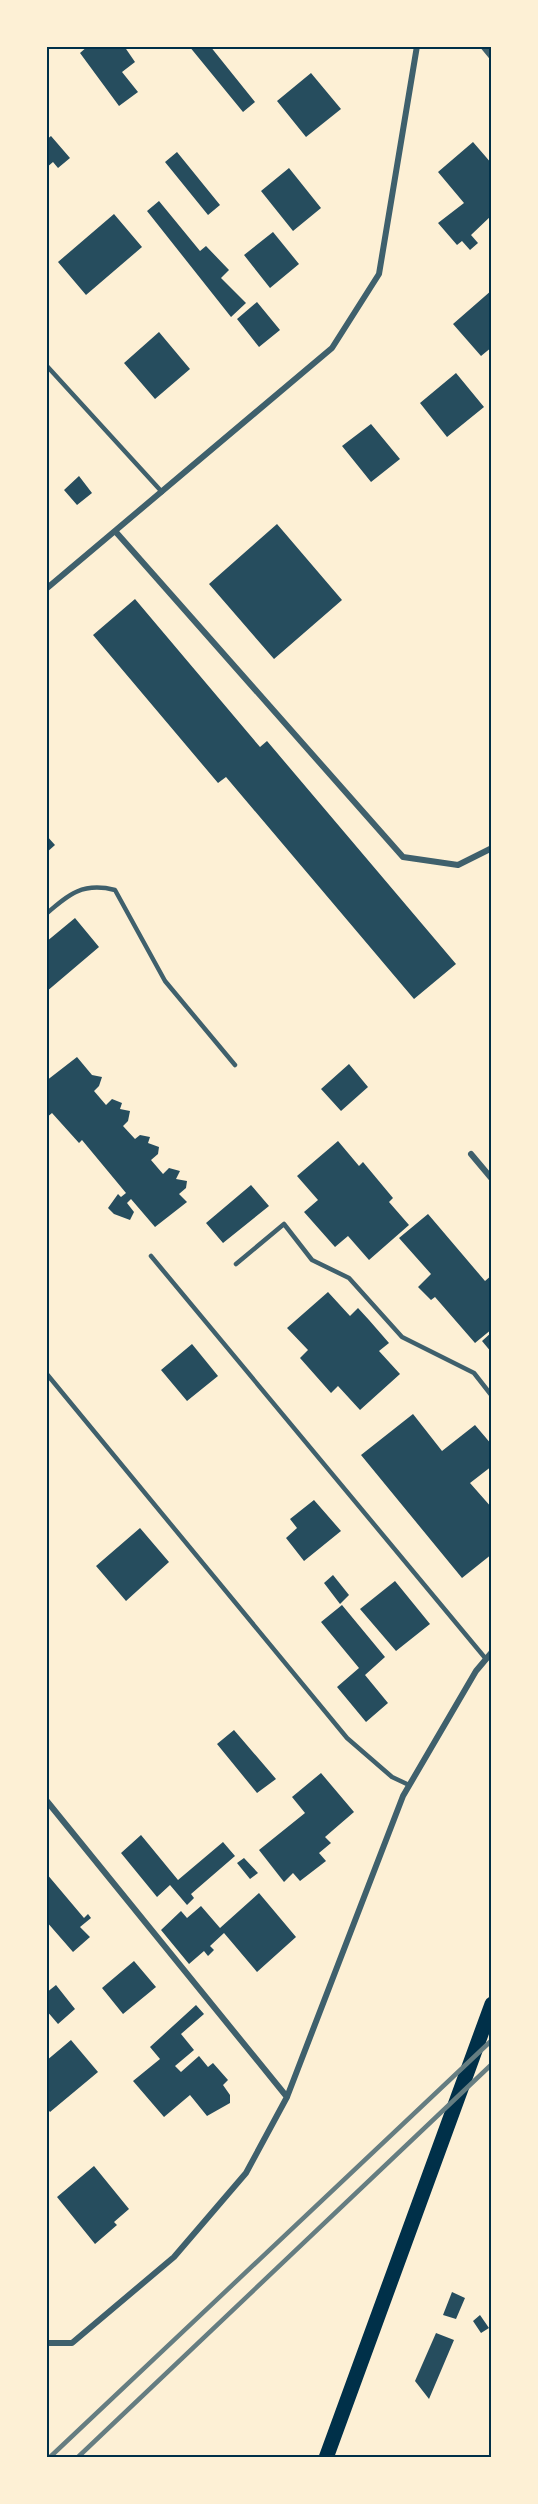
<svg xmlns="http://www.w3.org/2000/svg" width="538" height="2504" font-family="Figtree,sans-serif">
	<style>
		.building { fill: #264d5e }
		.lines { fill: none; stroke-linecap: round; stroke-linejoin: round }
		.service { stroke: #3f606c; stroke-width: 4.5 }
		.minor { stroke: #3f606c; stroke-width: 6 }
		.primary { stroke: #003049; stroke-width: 15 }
		.rail { stroke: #657d81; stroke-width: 4.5 }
		.neatline { fill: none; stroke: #003049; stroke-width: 2 }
	</style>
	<rect width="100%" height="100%" fill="#fdf0d5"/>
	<path class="building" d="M 88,46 L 124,46 L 135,62 L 122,72 L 138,92 L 119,106 L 80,53 Z
		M 189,46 L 210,46 L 255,102 L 243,112 Z
		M 311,73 L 341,109 L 306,137 L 277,101 Z
		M 51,136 L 70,158 L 58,168 L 53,162 L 46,168 L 46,140 Z
		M 473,142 L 492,164 L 492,215 L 471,235 L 478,243 L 470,250 L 462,241 L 457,245 L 438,223 L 464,203 L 438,172 Z
		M 177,152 L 220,205 L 208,215 L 165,162 Z
		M 289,168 L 321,208 L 293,231 L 261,191 Z
		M 159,201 L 200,251 L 206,246 L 229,270 L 221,278 L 246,303 L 231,317 L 147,211 Z
		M 114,214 L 142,247 L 86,295 L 58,262 Z
		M 273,232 L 299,264 L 270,288 L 244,255 Z
		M 492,290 L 492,347 L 481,356 L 453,324 Z
		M 257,302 L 280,330 L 259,347 L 237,319 Z
		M 159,332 L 190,369 L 155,399 L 124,363 Z
		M 456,373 L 484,407 L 447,437 L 420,403 Z
		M 371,424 L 400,459 L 371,482 L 342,446 Z
		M 79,476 L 92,493 L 77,505 L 64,490 Z
		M 277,524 L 342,600 L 274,659 L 209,584 Z
		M 135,599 L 260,747 L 267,741 L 456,964 L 414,999 L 226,777 L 218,783 L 93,635 Z
		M 46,835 L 55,845 L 46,853 Z
		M 75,918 L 99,947 L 46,992 L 46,942 Z
		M 77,1057 L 92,1075 L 102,1077 L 99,1086 L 94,1091 L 106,1105 L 112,1099 L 122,1103 L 120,1109 L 130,1111 L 128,1121 L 123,1126 L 135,1139 L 140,1135 L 150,1137 L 148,1143 L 159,1147 L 158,1154 L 151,1160 L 163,1174 L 169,1168 L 180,1171 L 176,1179 L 187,1181 L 186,1188 L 179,1194 L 187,1202 L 155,1227 L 131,1199 L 127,1203 L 134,1212 L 130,1220 L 114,1214 L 108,1208 L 118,1194 L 121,1197 L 126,1193 L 82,1140 L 79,1143 L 52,1113 L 46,1118 L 46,1081 Z
		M 349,1064 L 368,1087 L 341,1111 L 321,1089 Z
		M 338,1141 L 359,1166 L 363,1162 L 393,1198 L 389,1202 L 409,1225 L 369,1260 L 348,1236 L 335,1247 L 304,1212 L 318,1200 L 297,1176 Z
		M 251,1185 L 269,1206 L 223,1243 L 206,1223 Z
		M 428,1214 L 485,1281 L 492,1275 L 492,1329 L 475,1343 L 435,1297 L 431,1300 L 418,1287 L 431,1274 L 399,1238 Z
		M 328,1292 L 350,1316 L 358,1308 L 369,1320 L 389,1343 L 379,1351 L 400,1374 L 360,1410 L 338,1386 L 331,1393 L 300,1358 L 308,1350 L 287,1328 Z
		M 492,1332 L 492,1353 L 482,1341 Z
		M 192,1344 L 218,1376 L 187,1401 L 161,1370 Z
		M 413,1414 L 442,1451 L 475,1425 L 492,1445 L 492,1466 L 470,1483 L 492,1508 L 492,1554 L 462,1578 L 361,1455 Z
		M 314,1500 L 341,1531 L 304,1561 L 286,1538 L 297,1528 L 290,1519 Z
		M 140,1528 L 169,1562 L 126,1601 L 96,1566 Z
		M 333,1575 L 349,1595 L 340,1604 L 324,1583 Z
		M 395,1581 L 430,1624 L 396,1651 L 360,1609 Z
		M 342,1605 L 385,1657 L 365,1675 L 388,1703 L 366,1722 L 337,1687 L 359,1668 L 321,1622 Z
		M 234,1730 L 276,1779 L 257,1793 L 217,1744 Z
		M 321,1773 L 354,1812 L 325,1837 L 331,1843 L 319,1853 L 326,1861 L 300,1881 L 293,1873 L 284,1882 L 259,1850 L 305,1813 L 292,1797 Z
		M 141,1835 L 178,1880 L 223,1842 L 235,1856 L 191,1894 L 194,1898 L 187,1905 L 170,1885 L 157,1897 L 121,1853 Z
		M 244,1858 L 258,1873 L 250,1879 L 237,1863 Z
		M 46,1873 L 84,1918 L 88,1914 L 91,1918 L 80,1927 L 90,1937 L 73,1952 L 46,1921 Z
		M 259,1893 L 296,1937 L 257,1972 L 224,1933 L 210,1946 L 214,1950 L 208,1956 L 204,1951 L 189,1964 L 161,1930 L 181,1911 L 187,1918 L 201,1906 L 220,1928 Z
		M 134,1961 L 156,1987 L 123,2014 L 102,1988 Z
		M 56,1985 L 75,2009 L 58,2024 L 46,2010 L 46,1993 Z
		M 196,2005 L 204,2014 L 181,2034 L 194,2050 L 175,2066 L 181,2072 L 199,2056 L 208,2067 L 213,2063 L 228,2080 L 223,2085 L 230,2095 L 230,2103 L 207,2116 L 190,2095 L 164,2117 L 133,2081 L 160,2059 L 150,2047 Z
		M 71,2040 L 98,2072 L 50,2112 L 46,2107 L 46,2061 Z
		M 94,2166 L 129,2209 L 114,2222 L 117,2225 L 95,2244 L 57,2197 Z
		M 452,2292 L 465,2298 L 456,2319 L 443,2315 Z
		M 480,2315 L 489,2328 L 481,2333 L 473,2321 Z
		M 436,2333 L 454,2340 L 429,2399 L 415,2381 Z"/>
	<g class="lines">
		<path class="service" d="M 46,365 L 162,492
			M 46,914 C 69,894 83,882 115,890 L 165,981 L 235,1065
			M 151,1256 L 486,1659
			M 236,1264 L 284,1224 L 312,1260 L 349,1278 L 402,1337 L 474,1373 L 492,1396
			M 46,1373 L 347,1738 L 392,1777 L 409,1785"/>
		<path class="minor" d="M 483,46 L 492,57
			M 115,531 L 403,857 L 458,865 L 492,848
			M 46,589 L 332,348 L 379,274 L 417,46
			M 471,1154 L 492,1179
			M 46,1800 L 287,2097
			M 46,2343 L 72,2343 L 174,2257 L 246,2173 L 287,2097 L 403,1796 L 476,1671 L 492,1652"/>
		<path class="primary" d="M 326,2458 L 492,2004"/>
		<path class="rail" d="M 49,2458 L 492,2040
			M 77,2458 L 492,2064"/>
	</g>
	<rect width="538" height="2504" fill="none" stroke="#fdf0d5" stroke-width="96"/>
	<rect x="48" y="48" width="442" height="2408" class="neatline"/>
</svg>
